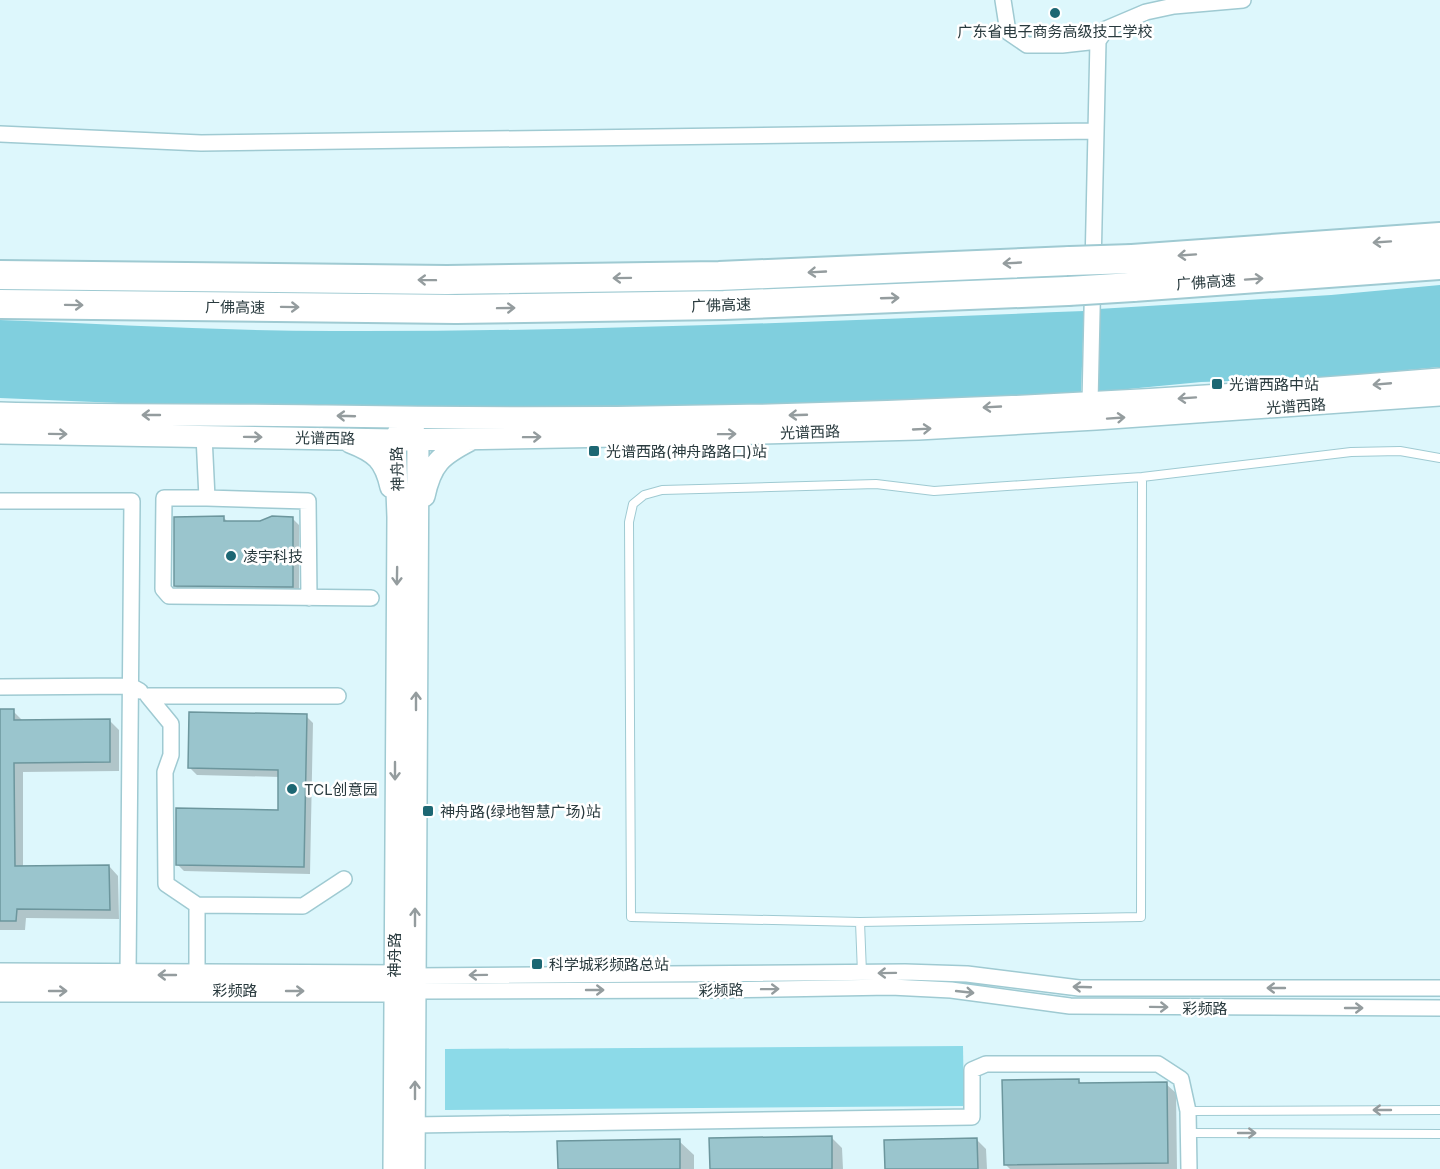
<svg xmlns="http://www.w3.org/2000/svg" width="1440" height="1169" font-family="Inter,'Noto Sans SC',sans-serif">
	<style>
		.green { fill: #8cdae8 }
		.forest { fill: #80cfde }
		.shadow { fill: #0003 }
		.building { fill: #9ac5cd; stroke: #6c969d; stroke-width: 1.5 }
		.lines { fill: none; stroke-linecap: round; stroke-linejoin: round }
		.lane-casing { stroke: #9fcad2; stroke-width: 10 }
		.street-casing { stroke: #9fcad2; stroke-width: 18 }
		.secondary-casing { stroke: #9fcad2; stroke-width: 24 }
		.highway-casing { stroke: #9fcad2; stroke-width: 32 }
		.lane { stroke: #fff; stroke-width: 8 }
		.street { stroke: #fff; stroke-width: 15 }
		.secondary { stroke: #fff; stroke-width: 21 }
		.highway { stroke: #fff; stroke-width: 28 }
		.highway-bridge-casing { stroke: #9fcad2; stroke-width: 32; stroke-linecap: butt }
		.highway-bridge { stroke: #fff; stroke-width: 28 }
		.oneway { stroke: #949c9e }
		.poi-dot { fill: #1d6773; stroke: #fff; stroke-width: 2 }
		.labels { text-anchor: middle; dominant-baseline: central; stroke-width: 5; stroke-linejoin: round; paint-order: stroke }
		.poi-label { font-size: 15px; fill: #293a3e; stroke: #fff; text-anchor: start }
		.street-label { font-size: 15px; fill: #293a3e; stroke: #fff }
	</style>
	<rect width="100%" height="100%" fill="#ddf7fc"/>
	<path class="green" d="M 963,1046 L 964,1106 L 445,1110 L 445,1049 Z"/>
	<path class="forest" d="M 1440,285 L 1440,367 L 1321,378 L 1201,382 L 1097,392 L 1098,309 L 1331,295 Z
		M 1084,311 L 1081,393 L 887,403 L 573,408 L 347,405 L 189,406 L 0,398 L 0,320 C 111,324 222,331 332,331 C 583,332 834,321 1084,311 Z"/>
	<path class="shadow" d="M 223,517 L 229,523 L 260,523 L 292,518 L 299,525 L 299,594 L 181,592 L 174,585 Z
		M 0,711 L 13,711 L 23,721 L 109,720 L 119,730 L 119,771 L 23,772 L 23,867 L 109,866 L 118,876 L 119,919 L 26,918 L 25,930 L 0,930 Z
		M 306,716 L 313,723 L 310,874 L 184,871 L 177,864 L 279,811 L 280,777 L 197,775 L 190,768 Z
		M 1078,1080 L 1083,1085 L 1166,1084 L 1176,1093 L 1177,1169 L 1010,1169 L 1005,1164 Z
		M 831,1137 L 842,1148 L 843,1169 L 711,1169 Z
		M 977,1140 L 986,1149 L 987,1169 L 886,1169 Z
		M 679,1141 L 694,1155 L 694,1169 L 559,1169 Z"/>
	<path class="building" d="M 224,516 L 224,521 L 260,521 L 272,516 L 293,517 L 293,587 L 174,586 L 174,517 Z
		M 0,709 L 14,709 L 14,720 L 110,719 L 110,762 L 14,763 L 15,866 L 109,865 L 110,910 L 17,909 L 16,921 L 0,921 Z
		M 189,712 L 307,714 L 304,867 L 176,865 L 176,808 L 278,810 L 278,770 L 188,768 Z
		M 1079,1079 L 1079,1083 L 1167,1082 L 1168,1163 L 1004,1165 L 1002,1080 Z
		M 832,1136 L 832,1169 L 710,1169 L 709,1138 Z
		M 977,1138 L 978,1169 L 885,1169 L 884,1140 Z
		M 680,1139 L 680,1169 L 558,1169 L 557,1141 Z"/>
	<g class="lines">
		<defs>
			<path id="lane" d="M 1142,477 L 1141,917 L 860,922 L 631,917 L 629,522 L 633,504 L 644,495 L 662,490 L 876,484 L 934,491 L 1142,477 L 1351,452 L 1400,451 L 1440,458
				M 860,922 L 862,973
				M 1188,1111 L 1440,1110
				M 1188,1133 L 1440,1134"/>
			<path id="street" d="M 1003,0 L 1008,32 L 1027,45 L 1062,45 L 1098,41 L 1106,29 L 1146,12 L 1174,6 L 1243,0
				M 0,134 L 201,143 L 1096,131
				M 1090,403 L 1098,41
				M 204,436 L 207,498
				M 0,501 L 132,501 L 128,975
				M 309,598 L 308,501 L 207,498 L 164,498 L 163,589 L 169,596 L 371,598
				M 0,687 L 131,686 L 140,691
				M 338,696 L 148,696 L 171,724 L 171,755 L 165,772 L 166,884 L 197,905 L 303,906 L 344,879
				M 197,905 L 197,975
				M 415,976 L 905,972 L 967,974 L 1079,988 L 1440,988
				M 415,991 L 712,990 L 891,987 L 951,990 L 1070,1006 L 1440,1008
				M 414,1125 L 972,1117 L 972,1070 L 986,1064 L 1158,1064 L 1181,1079 L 1188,1111 L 1189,1169"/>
			<path id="secondary" d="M 0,413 C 109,416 217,414 326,416 C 698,423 1069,410 1440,379
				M 411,428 L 418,439 L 414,1169
				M 0,433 L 395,440 L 724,434 L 918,429 L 1096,419 L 1440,395
				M 350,442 C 376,452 385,460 391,487
				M 424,496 C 431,463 441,455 470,440
				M 0,974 L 405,976
				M 0,991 L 406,991
				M 394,1169 L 398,517 L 395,440 L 401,427"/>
			<path id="highway" d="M 1132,259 L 1440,237
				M 0,275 L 447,280 L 719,276 L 1070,261
				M 1133,287 L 1440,265
				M 0,304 L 456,309 L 724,305 L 1068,291"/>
		</defs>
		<use href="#lane" class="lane-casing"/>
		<use href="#street" class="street-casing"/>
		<use href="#secondary" class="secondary-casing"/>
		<use href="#highway" class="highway-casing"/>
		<use href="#lane" class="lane"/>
		<use href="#street" class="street"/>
		<use href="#secondary" class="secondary"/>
		<use href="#highway" class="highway"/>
		<defs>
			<path id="highway-bridge" d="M 1070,261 L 1132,259
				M 1068,291 L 1133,287"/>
		</defs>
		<use href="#highway-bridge" class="highway-bridge-casing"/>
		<use href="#highway-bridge" class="highway-bridge"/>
	</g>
	<defs><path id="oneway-shaft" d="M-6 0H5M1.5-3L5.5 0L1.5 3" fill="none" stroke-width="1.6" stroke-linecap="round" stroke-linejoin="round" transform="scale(1.5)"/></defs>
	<g class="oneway">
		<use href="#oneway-shaft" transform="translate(1382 242) rotate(176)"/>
		<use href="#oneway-shaft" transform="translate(1187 255) rotate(176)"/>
		<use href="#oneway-shaft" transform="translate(1012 263) rotate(177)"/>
		<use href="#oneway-shaft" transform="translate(817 272) rotate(177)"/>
		<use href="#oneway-shaft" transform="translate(622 278) rotate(179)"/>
		<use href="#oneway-shaft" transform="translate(1254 279) rotate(-4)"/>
		<use href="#oneway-shaft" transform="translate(427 280) rotate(-179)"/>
		<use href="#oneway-shaft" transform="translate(890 298) rotate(-2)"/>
		<use href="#oneway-shaft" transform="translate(74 305) rotate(1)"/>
		<use href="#oneway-shaft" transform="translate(290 307) rotate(1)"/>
		<use href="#oneway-shaft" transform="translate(506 308) rotate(-1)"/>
		<use href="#oneway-shaft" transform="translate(1382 384) rotate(175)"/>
		<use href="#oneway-shaft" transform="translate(1187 398) rotate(176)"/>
		<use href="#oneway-shaft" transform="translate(992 407) rotate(177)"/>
		<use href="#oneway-shaft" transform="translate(151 415) rotate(180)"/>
		<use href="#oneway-shaft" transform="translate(798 415) rotate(178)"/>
		<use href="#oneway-shaft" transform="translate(346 416) rotate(-178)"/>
		<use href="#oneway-shaft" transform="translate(1116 418) rotate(-4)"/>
		<use href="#oneway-shaft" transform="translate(922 429) rotate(-3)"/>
		<use href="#oneway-shaft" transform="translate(58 434) rotate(1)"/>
		<use href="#oneway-shaft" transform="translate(727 434) rotate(-1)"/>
		<use href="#oneway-shaft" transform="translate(253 437) rotate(1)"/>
		<use href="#oneway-shaft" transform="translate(532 437) rotate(-1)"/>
		<use href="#oneway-shaft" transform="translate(397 576) rotate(91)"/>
		<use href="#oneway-shaft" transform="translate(416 701) rotate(-90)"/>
		<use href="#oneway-shaft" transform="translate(395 771) rotate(90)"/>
		<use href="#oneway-shaft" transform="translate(415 917) rotate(-90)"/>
		<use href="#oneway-shaft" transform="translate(887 973) rotate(179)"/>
		<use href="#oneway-shaft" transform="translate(167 975) rotate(180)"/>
		<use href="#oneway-shaft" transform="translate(478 975) rotate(179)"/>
		<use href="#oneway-shaft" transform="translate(1082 987) rotate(-178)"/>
		<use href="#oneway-shaft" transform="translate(1276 988) rotate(180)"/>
		<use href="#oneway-shaft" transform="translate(770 989) rotate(-1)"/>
		<use href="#oneway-shaft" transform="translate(595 990)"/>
		<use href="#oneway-shaft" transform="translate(58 991)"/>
		<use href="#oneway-shaft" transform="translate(295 991)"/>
		<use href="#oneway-shaft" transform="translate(965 992) rotate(6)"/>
		<use href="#oneway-shaft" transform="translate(1159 1007) rotate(1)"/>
		<use href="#oneway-shaft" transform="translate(1354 1008)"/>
		<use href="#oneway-shaft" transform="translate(415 1090) rotate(-90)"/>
		<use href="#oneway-shaft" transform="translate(1382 1110) rotate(180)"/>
		<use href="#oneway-shaft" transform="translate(1247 1133)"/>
	</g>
	<g class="poi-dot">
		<circle cx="1055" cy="13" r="6"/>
		<rect x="1211" y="378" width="12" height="12" rx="3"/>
		<rect x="588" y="445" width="12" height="12" rx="3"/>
		<circle cx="231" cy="556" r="6"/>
		<circle cx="292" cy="789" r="6"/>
		<rect x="422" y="805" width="12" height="12" rx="3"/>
		<rect x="531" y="958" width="12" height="12" rx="3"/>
	</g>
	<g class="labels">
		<g class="poi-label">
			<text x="1055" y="31" text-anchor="middle">广东省电子商务高级技工学校</text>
			<text x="1229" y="384">光谱西路中站</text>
			<text x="606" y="451">光谱西路(神舟路路口)站</text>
			<text x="243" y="556">凌宇科技</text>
			<text x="304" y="789">TCL创意园</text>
			<text x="440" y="811">神舟路(绿地智慧广场)站</text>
			<text x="549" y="964">科学城彩频路总站</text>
		</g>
		<g class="street-label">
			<text transform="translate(1206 282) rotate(-4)">广佛高速</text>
			<text transform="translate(721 305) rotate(-2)">广佛高速</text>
			<text transform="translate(235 307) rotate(1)">广佛高速</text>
			<text transform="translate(1296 406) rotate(-4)">光谱西路</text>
			<text transform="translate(810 432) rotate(-2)">光谱西路</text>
			<text transform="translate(325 438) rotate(1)">光谱西路</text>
			<text transform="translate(397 469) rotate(-92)">神舟路</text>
			<text transform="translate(394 955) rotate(-90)">神舟路</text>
			<text x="235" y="990">彩频路</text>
			<text transform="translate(721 990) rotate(-1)">彩频路</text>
			<text x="1205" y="1008">彩频路</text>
		</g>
	</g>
</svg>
